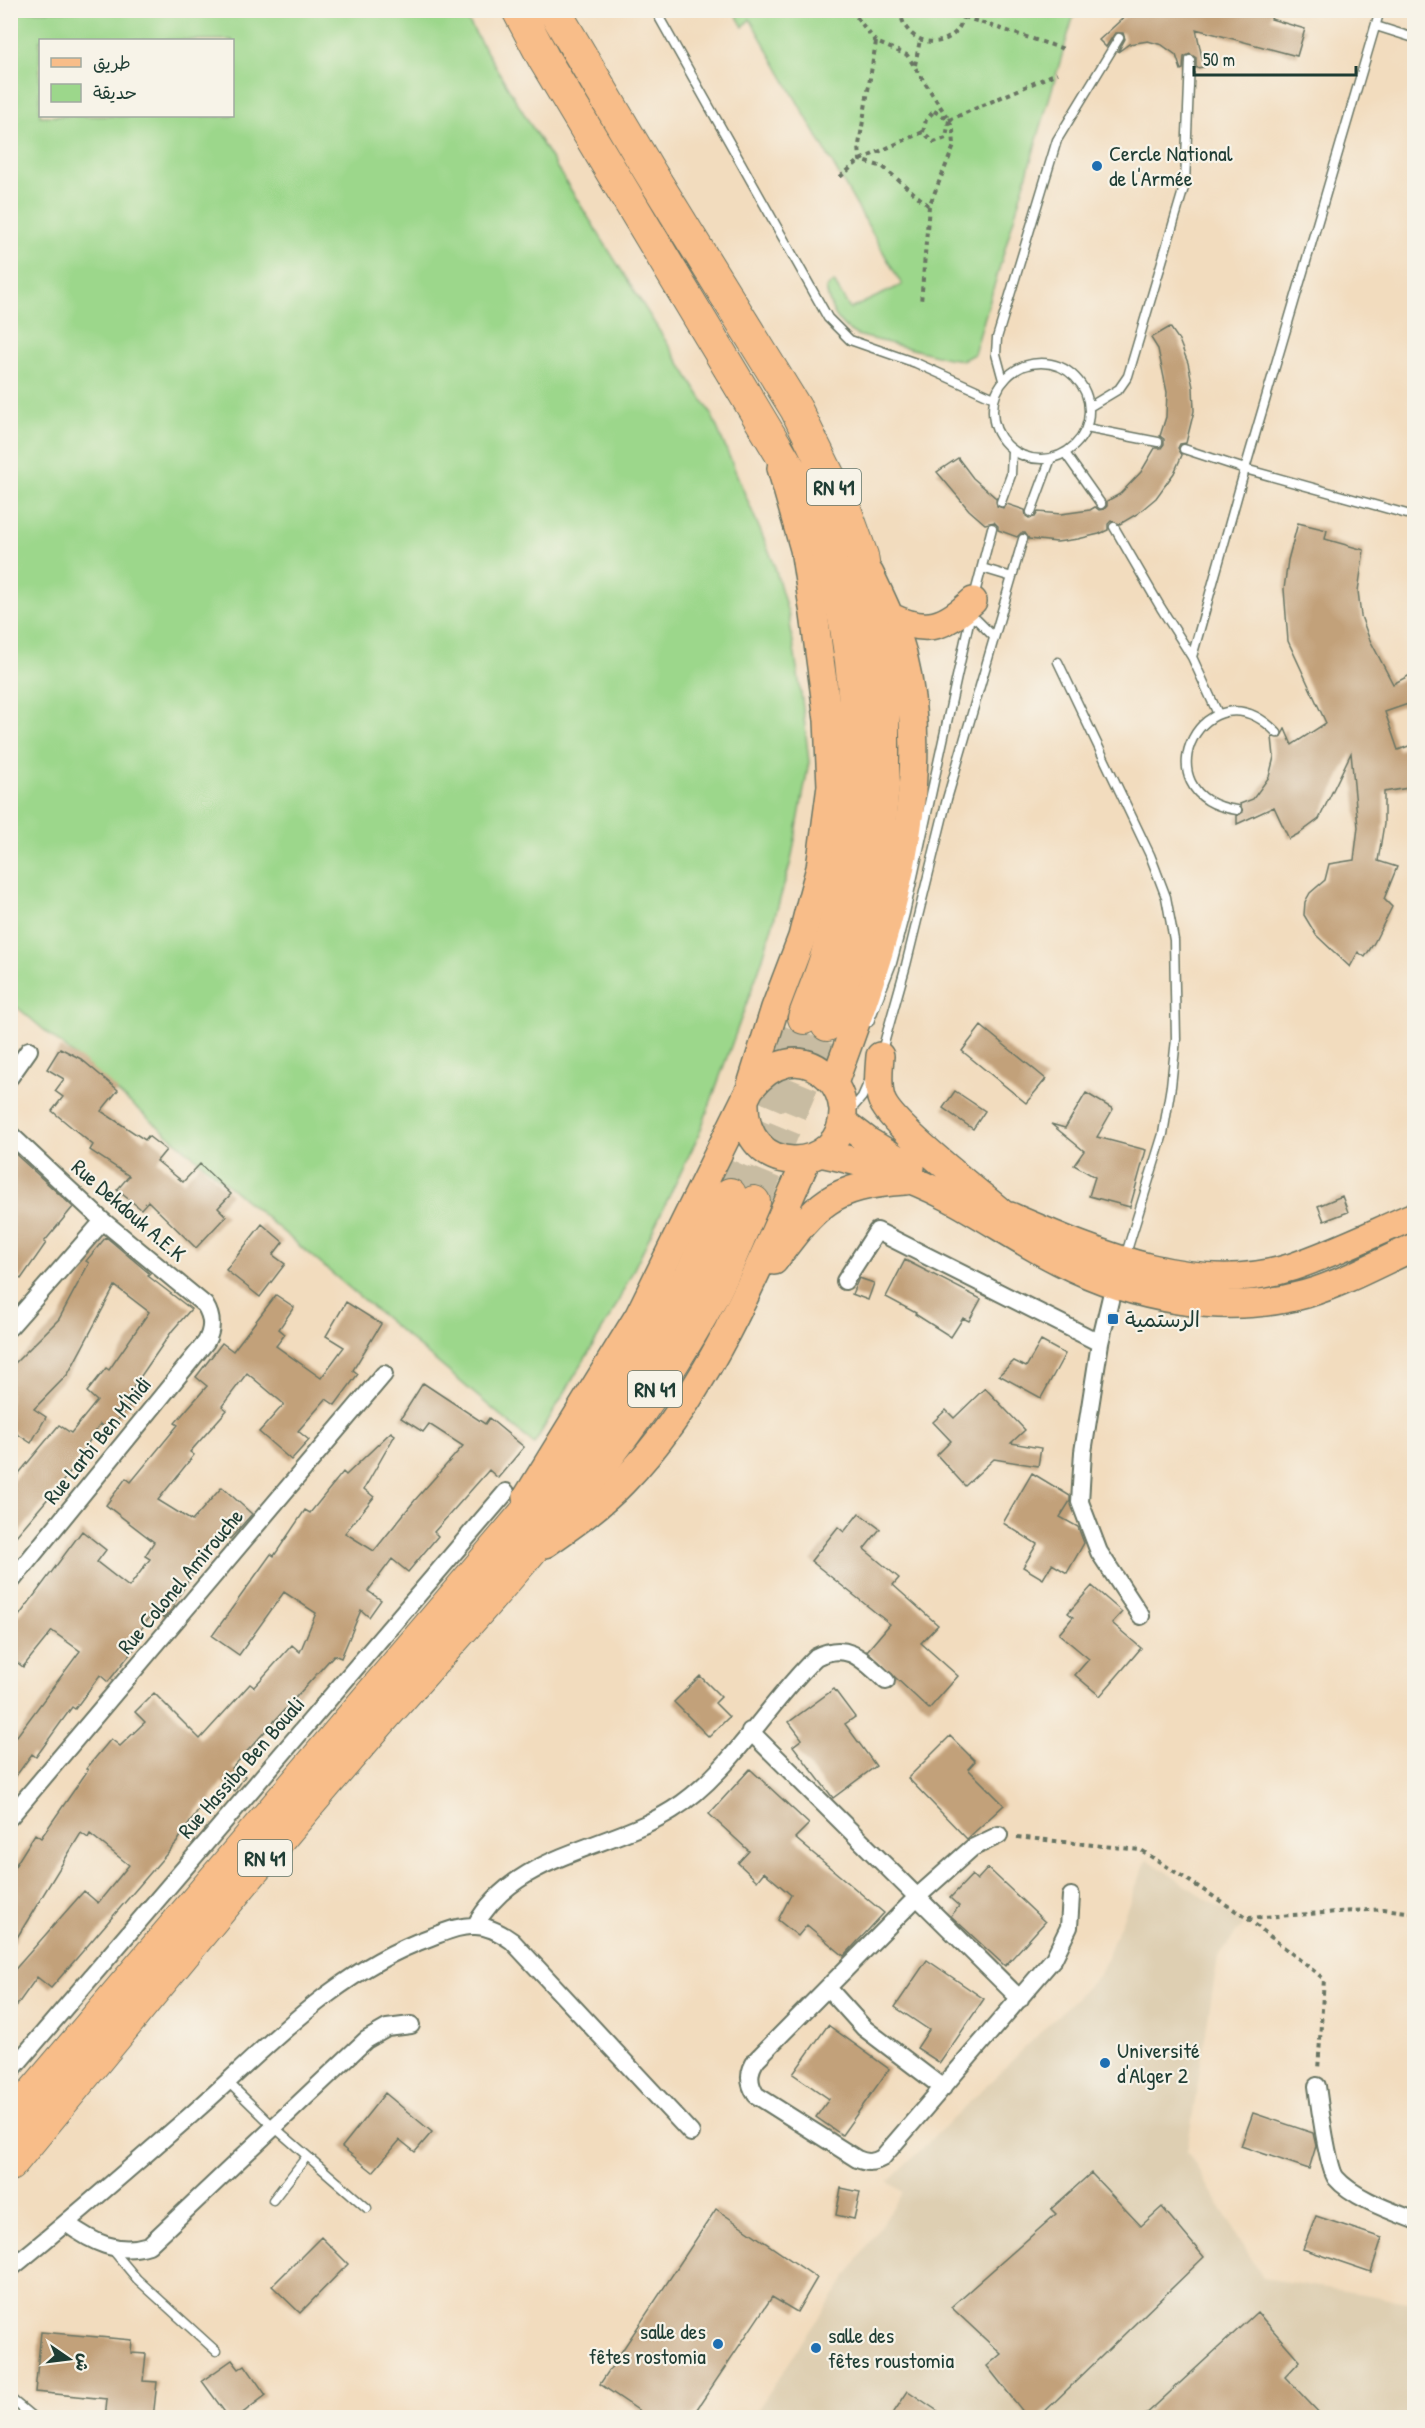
<svg xmlns="http://www.w3.org/2000/svg" width="1425" height="2428" font-family="'Patrick Hand','Playpen Sans Arabic',sans-serif">
	<style>
		.built { fill: #decfb2 }
		.green { fill: #9cd78b; stroke: #5e8a60; stroke-width: 1.5; fill-rule: evenodd }
		.building { fill: #c2a17a }
		.lines { fill: none; stroke-linecap: round; stroke-linejoin: round }
		.highway-tunnel { stroke: #c8bca2; stroke-width: 32; stroke-dasharray: 32 16; stroke-linecap: butt }
		.lane-casing { stroke: #697564; stroke-width: 11 }
		.street-casing { stroke: #697564; stroke-width: 20 }
		.primary-casing { stroke: #697564; stroke-width: 30 }
		.highway-casing { stroke: #697564; stroke-width: 34 }
		.path { stroke: #697564; stroke-width: 4; stroke-dasharray: 4.5 4.5; stroke-linecap: butt }
		.lane { stroke: #fff; stroke-width: 8 }
		.street { stroke: #fff; stroke-width: 16 }
		.primary { stroke: #f8bd89; stroke-width: 27 }
		.highway { stroke: #f8bd89; stroke-width: 32 }
		.poi-dot { fill: #1f6fb2; stroke: #f7f3e8; stroke-width: 2 }
		.labels { text-anchor: middle; dominant-baseline: central; stroke-width: 4.5; stroke-linejoin: round; paint-order: stroke }
		.shield { fill: #f7f3e8; stroke: #60746a; stroke-width: 1.5 }
		.shield-label { font-size: 21px; font-weight: bold; fill: #1f3d34 }
		.poi-label { font-size: 22px; fill: #1f3d34; stroke: #f7f3e8; text-anchor: start }
		.street-label { font-size: 22px; fill: #1f3d34; stroke: #f7f3e8 }
	</style>
	<rect width="100%" height="100%" fill="#f7f3e8"/>
	<filter id="ink" filterUnits="userSpaceOnUse"><feTurbulence type="fractalNoise" baseFrequency=".0167" numOctaves="2"/><feDisplacementMap in="SourceGraphic" scale="12" xChannelSelector="R" yChannelSelector="G"/><feConvolveMatrix kernelMatrix="1 2 1 2 8 2 1 2 1" color-interpolation-filters="sRGB"/></filter>
	<filter id="wash" filterUnits="userSpaceOnUse"><feTurbulence type="fractalNoise" baseFrequency=".008" numOctaves="4" result="noise"/><feDisplacementMap in="SourceGraphic" scale="24" xChannelSelector="R" yChannelSelector="G"/><feGaussianBlur stdDeviation="1.35" result="paint"/><feColorMatrix in="noise" values="0 0 0 0 0 0 0 0 0 0 0 0 0 0 0 0 0 1.4 0 .05"/><feComposite in="paint" operator="in"/></filter>
	<g filter="url(#wash)">
		<rect width="100%" height="100%" fill="#f2dcbe"/>
		<path class="built" d="M 1147,1859 L 1243,1924 L 1218,1957 L 1187,2151 L 1263,2278 L 1414,2302 L 1414,2417 L 752,2418 L 903,2192 L 888,2182 L 1100,1974 Z"/>
		<path class="green" d="M 11,11 L 462,11 L 544,147 L 711,413 L 773,561 L 789,617 L 802,700 L 809,762 L 791,861 L 762,961 L 698,1137 L 613,1312 L 534,1444 L 11,1002 ZM 40,40 L 232,40 L 232,116 L 40,116 Z
			M 734,11 L 1075,11 L 974,354 L 963,360 L 948,358 L 857,335 C 838,326 830,309 826,288 L 834,282 L 850,309 L 902,285 L 750,19 L 743,27 Z"/>
		<g id="blocks">
			<path class="building" d="M 1132,10 L 1273,10 L 1271,19 L 1305,29 L 1297,56 L 1196,29 L 1204,67 L 1196,68 L 1196,58 L 1190,54 L 1184,57 L 1183,69 L 1181,70 L 1176,55 L 1162,45 L 1148,41 L 1129,44 L 1118,52 L 1125,39 L 1123,33 L 1115,33 L 1106,47 L 1099,40 Z
				M 1170,327 L 1179,340 L 1188,363 L 1193,387 L 1194,411 L 1186,443 L 1180,444 L 1178,448 L 1182,455 L 1174,473 L 1156,498 L 1137,514 L 1120,524 L 1111,521 L 1108,524 L 1108,530 L 1099,534 L 1078,539 L 1057,542 L 1029,539 L 1025,533 L 1021,533 L 1017,537 L 998,530 L 998,526 L 994,522 L 985,524 L 969,510 L 937,472 L 958,458 L 973,478 L 996,498 L 997,506 L 1003,508 L 1007,504 L 1025,510 L 1026,516 L 1029,518 L 1035,517 L 1038,512 L 1061,514 L 1090,510 L 1095,507 L 1099,510 L 1104,509 L 1107,506 L 1107,501 L 1120,494 L 1141,472 L 1155,448 L 1161,448 L 1164,444 L 1164,439 L 1160,436 L 1166,417 L 1167,392 L 1158,349 L 1151,338 Z
				M 1298,523 L 1327,530 L 1325,539 L 1364,550 L 1358,591 L 1361,616 L 1369,638 L 1393,684 L 1414,673 L 1414,702 L 1385,712 L 1398,750 L 1414,744 L 1414,787 L 1384,792 L 1384,824 L 1378,861 L 1397,867 L 1384,899 L 1392,907 L 1374,943 L 1365,957 L 1358,952 L 1350,967 L 1316,935 L 1304,915 L 1305,902 L 1310,893 L 1325,880 L 1329,864 L 1354,860 L 1358,827 L 1351,753 L 1319,819 L 1300,833 L 1289,839 L 1274,807 L 1237,824 L 1237,816 L 1243,812 L 1240,804 L 1253,799 L 1269,777 L 1274,757 L 1272,737 L 1280,738 L 1285,729 L 1292,745 L 1326,723 L 1288,641 L 1284,589 L 1288,560 Z
				M 981,1026 L 1046,1079 L 1026,1103 L 962,1051 Z
				M 60,1048 L 81,1059 L 118,1090 L 101,1111 L 145,1140 L 148,1136 L 166,1150 L 157,1161 L 183,1182 L 200,1164 L 231,1194 L 218,1208 L 226,1216 L 196,1248 L 148,1201 L 141,1209 L 117,1190 L 129,1176 L 90,1150 L 93,1145 L 52,1111 L 63,1097 L 55,1091 L 64,1079 L 47,1069 Z
				M 955,1091 L 985,1111 L 973,1129 L 943,1108 Z
				M 1086,1093 L 1113,1109 L 1097,1137 L 1146,1150 L 1130,1207 L 1089,1196 L 1095,1177 L 1074,1165 L 1084,1151 L 1051,1124 L 1065,1128 Z
				M 10,1149 L 73,1207 L 44,1242 L 46,1243 L 21,1279 L 10,1272 Z
				M 1342,1196 L 1348,1212 L 1324,1221 L 1318,1206 Z
				M 262,1224 L 283,1242 L 273,1255 L 285,1264 L 260,1297 L 226,1270 Z
				M 106,1237 L 150,1274 L 148,1276 L 191,1309 L 172,1331 L 132,1389 L 138,1395 L 109,1431 L 100,1424 L 68,1475 L 10,1543 L 10,1484 L 59,1425 L 71,1433 L 97,1401 L 87,1392 L 106,1368 L 109,1370 L 149,1312 L 115,1286 L 68,1374 L 34,1409 L 46,1417 L 31,1443 L 10,1429 L 10,1368 L 59,1319 L 89,1263 L 86,1261 Z
				M 905,1260 L 981,1299 L 969,1321 L 963,1318 L 951,1337 L 915,1314 L 916,1313 L 886,1297 Z
				M 859,1278 L 874,1283 L 868,1300 L 852,1294 Z
				M 276,1295 L 294,1307 L 279,1329 L 285,1334 L 276,1346 L 321,1378 L 344,1347 L 326,1336 L 346,1302 L 381,1324 L 353,1370 L 358,1374 L 335,1405 L 326,1399 L 298,1431 L 309,1440 L 291,1460 L 259,1432 L 284,1404 L 247,1373 L 222,1406 L 227,1410 L 190,1452 L 194,1455 L 158,1500 L 192,1521 L 222,1487 L 252,1514 L 230,1539 L 221,1531 L 173,1604 L 175,1606 L 164,1618 L 154,1611 L 129,1646 L 134,1649 L 108,1682 L 100,1675 L 75,1709 L 72,1707 L 36,1757 L 32,1754 L 10,1784 L 10,1731 L 17,1736 L 80,1651 L 52,1631 L 23,1667 L 10,1657 L 10,1608 L 19,1616 L 82,1531 L 106,1550 L 97,1562 L 129,1587 L 150,1559 L 145,1556 L 154,1542 L 106,1505 L 126,1478 L 131,1482 L 178,1425 L 175,1423 L 207,1386 L 196,1377 L 222,1343 L 233,1351 Z
				M 1041,1341 L 1065,1354 L 1041,1398 L 999,1375 L 1014,1361 L 1026,1367 Z
				M 423,1383 L 485,1424 L 489,1418 L 524,1447 L 498,1478 L 489,1470 L 434,1532 L 438,1536 L 408,1572 L 392,1559 L 368,1591 L 381,1600 L 369,1617 L 361,1610 L 341,1658 L 334,1655 L 232,1768 L 245,1776 L 235,1791 L 222,1782 L 208,1804 L 204,1801 L 177,1842 L 51,1988 L 37,1977 L 10,2015 L 10,1975 L 84,1891 L 98,1903 L 129,1865 L 90,1834 L 88,1838 L 81,1833 L 10,1949 L 10,1874 L 35,1834 L 41,1838 L 88,1770 L 86,1769 L 111,1739 L 120,1746 L 145,1722 L 135,1712 L 154,1693 L 200,1739 L 250,1684 L 254,1687 L 292,1645 L 300,1652 L 316,1613 L 284,1592 L 239,1655 L 212,1636 L 271,1554 L 274,1556 L 305,1510 L 310,1513 L 343,1472 L 346,1475 L 391,1432 L 395,1435 L 364,1489 L 374,1497 L 345,1533 L 374,1551 L 415,1500 L 463,1446 L 429,1424 L 423,1432 L 401,1418 Z
				M 985,1388 L 1025,1430 L 1011,1443 L 1041,1448 L 1038,1466 L 994,1459 L 965,1486 L 937,1455 L 951,1441 L 933,1422 L 946,1410 L 954,1418 Z
				M 1032,1473 L 1070,1496 L 1070,1501 L 1060,1517 L 1078,1527 L 1084,1543 L 1067,1573 L 1052,1564 L 1043,1579 L 1023,1567 L 1037,1544 L 1003,1523 Z
				M 859,1513 L 880,1529 L 864,1549 L 899,1578 L 893,1585 L 938,1625 L 921,1643 L 958,1676 L 929,1709 L 867,1651 L 890,1624 L 811,1561 L 838,1527 L 844,1532 Z
				M 1092,1586 L 1122,1612 L 1112,1623 L 1141,1648 L 1100,1696 L 1075,1675 L 1089,1659 L 1059,1634 L 1073,1617 L 1068,1613 Z
				M 700,1676 L 721,1697 L 715,1703 L 729,1717 L 709,1737 L 674,1702 Z
				M 834,1689 L 855,1717 L 845,1724 L 876,1766 L 833,1798 L 793,1746 L 802,1739 L 789,1722 Z
				M 950,1736 L 975,1761 L 968,1769 L 1004,1805 L 967,1839 L 908,1778 Z
				M 750,1769 L 809,1824 L 795,1838 L 884,1913 L 844,1956 L 807,1925 L 798,1936 L 778,1920 L 791,1895 L 764,1872 L 757,1881 L 738,1863 L 749,1851 L 709,1814 Z
				M 988,1868 L 1045,1922 L 1005,1966 L 951,1916 L 959,1906 L 950,1898 L 972,1875 L 977,1880 Z
				M 927,1960 L 984,1999 L 940,2063 L 917,2048 L 929,2030 L 895,2007 Z
				M 828,2025 L 889,2069 L 842,2135 L 816,2117 L 829,2099 L 793,2074 Z
				M 385,2093 L 432,2132 L 415,2152 L 400,2140 L 373,2172 L 342,2147 Z
				M 1253,2113 L 1313,2133 L 1316,2146 L 1309,2169 L 1241,2146 Z
				M 1091,2173 L 1141,2226 L 1162,2207 L 1204,2257 L 1038,2418 L 1028,2418 L 987,2366 L 1001,2354 L 951,2307 L 1056,2214 L 1051,2209 Z
				M 841,2188 L 860,2192 L 854,2219 L 836,2215 Z
				M 716,2209 L 817,2278 L 797,2312 L 772,2297 L 691,2418 L 650,2418 L 600,2384 Z
				M 1316,2216 L 1382,2238 L 1371,2272 L 1303,2249 Z
				M 321,2237 L 348,2264 L 300,2313 L 272,2286 Z
				M 1257,2312 L 1300,2361 L 1285,2377 L 1324,2418 L 1142,2418 Z
				M 41,2332 L 132,2340 L 131,2353 L 146,2354 L 143,2381 L 157,2382 L 153,2418 L 105,2418 L 107,2399 L 35,2392 Z
				M 232,2360 L 239,2369 L 245,2365 L 266,2395 L 236,2418 L 229,2418 L 202,2381 Z
				M 908,2391 L 948,2418 L 890,2418 Z"/>
		</g>
	</g>
	<g filter="url(#ink)">
		<use href="#blocks" fill-opacity="0" stroke="#697564" stroke-width="1.5"/>
		<g class="lines">
			<path class="highway-tunnel" d="M 730,1194 L 804,1018
				M 754,1202 L 827,1025"/>
			<defs>
				<path id="lane" d="M 655,10 L 828,318 L 850,340 L 916,363 L 994,398
					M 1376,26 L 1414,38
					M993 411a48 48 0 1 1 96 0a48 48 0 1 1-96 0Z
					M 1003,380 L 996,354 L 997,338 L 1057,140 L 1119,38
					M 1089,407 L 1119,389 L 1128,376 L 1185,184 L 1190,60
					M 1086,428 L 1158,442
					M 1184,449 L 1245,469 L 1414,516
					M 1065,453 L 1101,504
					M 1001,502 L 1011,475 L 1012,450
					M 1031,512 L 1051,458
					M 1114,527 L 1161,608 L 1192,657 L 1218,714
					M 982,568 L 1012,577
					M 974,597 L 992,528
					M 966,615 L 977,620 L 994,637
					M 1192,657 L 1245,469 L 1380,10
					M 1058,662 L 1150,855 L 1166,897 L 1174,940 L 1176,1039 L 1171,1086 L 1163,1134 L 1125,1257
					M 1237,810 C 1136,796 1207,659 1277,733
					M 869,1022 L 892,963 L 905,913 L 971,613
					M 881,1054 L 906,965 L 947,799 L 1023,539
					M 850,1111 L 862,1097 L 870,1079
					M 228,2082 L 274,2127 L 367,2208
					M 273,2200 L 307,2156
					M 111,2248 L 137,2279 L 216,2351
					M 10,2398 L 34,2418"/>
				<path id="street" d="M 10,1077 L 29,1050
					M 10,1134 L 103,1221 L 205,1305 C 213,1318 213,1329 206,1342 L 10,1583
					M 845,1281 L 877,1231 L 1100,1343
					M 1114,1284 L 1100,1343 L 1083,1452 L 1080,1502 L 1099,1552 L 1141,1616
					M 10,1327 L 103,1221
					M 750,1731 L 1020,1999
					M 10,1817 L 384,1374
					M 999,1835 L 972,1848 L 917,1897 L 757,2059 C 748,2071 748,2083 756,2095 L 857,2159 C 867,2163 873,2163 882,2158 L 1054,1958 L 1069,1927 L 1071,1896
					M 475,1926 C 514,1854 608,1850 672,1810 C 728,1776 768,1703 816,1657 C 848,1641 863,1660 886,1681
					M 828,1988 L 864,2028 L 943,2088
					M 10,2072 L 506,1492
					M 1317,2086 C 1319,2102 1328,2168 1336,2178 C 1352,2197 1391,2211 1414,2220
					M 66,2223 C 92,2242 117,2255 149,2245 L 366,2040 L 387,2028 L 411,2025
					M 10,2269 C 72,2219 131,2167 191,2115 C 267,2048 333,1972 431,1937 C 445,1932 460,1925 475,1926 C 489,1926 501,1933 512,1941 L 691,2133"/>
				<path id="primary" d="M 891,617 C 927,634 945,627 973,601
					M 880,1056 C 879,1070 877,1084 881,1098 C 888,1124 977,1191 1002,1213
					M 834,1083 C 882,954 938,793 903,654 C 895,626 883,601 870,574
					M 751,1085 L 775,1008 L 802,937 L 811,901 L 820,868 L 831,786 L 828,720 L 814,614 L 804,549 L 781,468
					M 842,1121 L 868,1141 L 911,1167
					M 820,1153 C 864,1162 908,1176 948,1197 C 986,1217 1021,1242 1059,1261 C 1133,1299 1225,1317 1306,1294 C 1343,1283 1379,1263 1414,1247
					M 1010,1216 C 1096,1253 1197,1298 1292,1267 C 1334,1253 1374,1233 1414,1216
					M 774,1261 C 817,1204 830,1186 905,1181
					M 527,1497 L 639,1315 L 750,1089 C 771,1062 802,1051 828,1077 C 838,1087 842,1098 843,1110 C 845,1174 742,1182 745,1101
					M 545,1544 C 572,1525 600,1506 623,1482 C 708,1395 758,1268 807,1159"/>
				<path id="highway" d="M 518,10 L 544,59 L 803,491 C 870,632 869,810 826,958 C 820,978 811,998 804,1018
					M 554,10 L 648,169 L 796,409 L 845,509 L 862,556 L 883,694 L 883,786 L 878,836 L 866,905 L 852,955 L 827,1025
					M 10,2120 L 571,1459 L 626,1383 L 690,1277 L 730,1194
					M 10,2165 C 128,2023 243,1879 364,1740 C 488,1597 624,1462 714,1292 C 729,1263 741,1232 754,1202"/>
			</defs>
			<use href="#lane" class="lane-casing"/>
			<use href="#street" class="street-casing"/>
			<use href="#primary" class="primary-casing"/>
			<use href="#highway" class="highway-casing"/>
			<path class="path" d="M 851,10 L 876,42 L 907,55 L 949,120 L 953,130 L 954,146 L 929,206 L 921,303
				M 900,10 C 905,53 962,52 964,10
				M 964,17 L 1064,49
				M 876,42 L 859,145 L 860,160 L 883,167 L 929,206
				M 915,65 L 920,40
				M 934,111 L 949,120 L 946,138 L 934,142 L 923,132 L 926,120 Z
				M 949,120 L 1057,73
				M 840,177 L 860,160 L 923,132
				M 1017,1837 L 1141,1850 L 1247,1918 L 1324,1979 L 1318,2070
				M 1248,1918 L 1384,1909 L 1414,1913"/>
			<use href="#lane" class="lane"/>
			<use href="#street" class="street"/>
			<use href="#primary" class="primary"/>
			<use href="#highway" class="highway"/>
		</g>
	</g>
	<g class="poi-dot">
		<circle cx="1097" cy="166" r="6"/>
		<rect x="1107" y="1313" width="12" height="12" rx="3"/>
		<circle cx="1105" cy="2063" r="6"/>
		<circle cx="718" cy="2344" r="6"/>
		<circle cx="816" cy="2348" r="6"/>
	</g>
	<g class="labels">
		<g class="shield">
			<rect x="807" y="469" width="54" height="36" rx="4.5"/>
			<rect x="628" y="1371" width="54" height="36" rx="4.5"/>
			<rect x="238" y="1840" width="54" height="36" rx="4.5"/>
		</g>
		<g class="shield-label">
			<text x="834" y="487">RN 41</text>
			<text x="655" y="1389">RN 41</text>
			<text x="265" y="1858">RN 41</text>
		</g>
		<g class="poi-label">
			<text x="1109" y="153">Cercle National<tspan x="1109" dy="25">de l'Armée</tspan></text>
			<text x="1125" y="1319">الرستمية</text>
			<text x="1117" y="2050">Université<tspan x="1117" dy="25">d'Alger 2</tspan></text>
			<text x="706" y="2331" text-anchor="end">salle des<tspan x="706" dy="25">fêtes rostomia</tspan></text>
			<text x="828" y="2335">salle des<tspan x="828" dy="25">fêtes roustomia</tspan></text>
		</g>
		<g class="street-label">
			<text transform="translate(129 1210) rotate(41)">Rue Dekdouk A.E.K</text>
			<text transform="translate(97 1440) rotate(-51)">Rue Larbi Ben M'hidi</text>
			<text transform="translate(180 1581) rotate(-50)">Rue Colonel Amirouche</text>
			<text transform="translate(241 1767) rotate(-49)">Rue Hassiba Ben Bouali</text>
		</g>
	</g>
	<rect width="1425" height="2428" fill="none" stroke="#f7f3e8" stroke-width="36"/>
	<rect x="39" y="39" width="195" height="78" fill="#f7f3e8" stroke="#a1aaa0" stroke-width="1.5"/>
	<rect x="51" y="58" width="30" height="9" fill="#f8bd89" stroke="#a1aaa0" stroke-width="1.5"/>
	<text x="93" y="69" font-size="18" fill="#1f3d34">طريق</text>
	<rect x="51" y="84" width="30" height="18" fill="#9cd78b" stroke="#a1aaa0" stroke-width="1.5"/>
	<text x="93" y="99" font-size="18" fill="#1f3d34">حديقة</text>
	<g transform="translate(69 2359) rotate(104)" stroke="#f7f3e8" stroke-width="4.5" paint-order="stroke">
	<path d="M0-4.5L10 22L0 15L-10 22Z" fill="#1f3d34"/>
	<text y="-9" font-size="16" font-weight="bold" text-anchor="middle" fill="#1f3d34">ش</text>
	</g>
	<path d="M1194 66v9h162v-9" fill="none" stroke="#1f3d34" stroke-width="3"/>
	<text x="1203" y="66" font-size="18" fill="#1f3d34" stroke="#f7f3e8" stroke-width="4.5" paint-order="stroke">50 m</text>
</svg>
